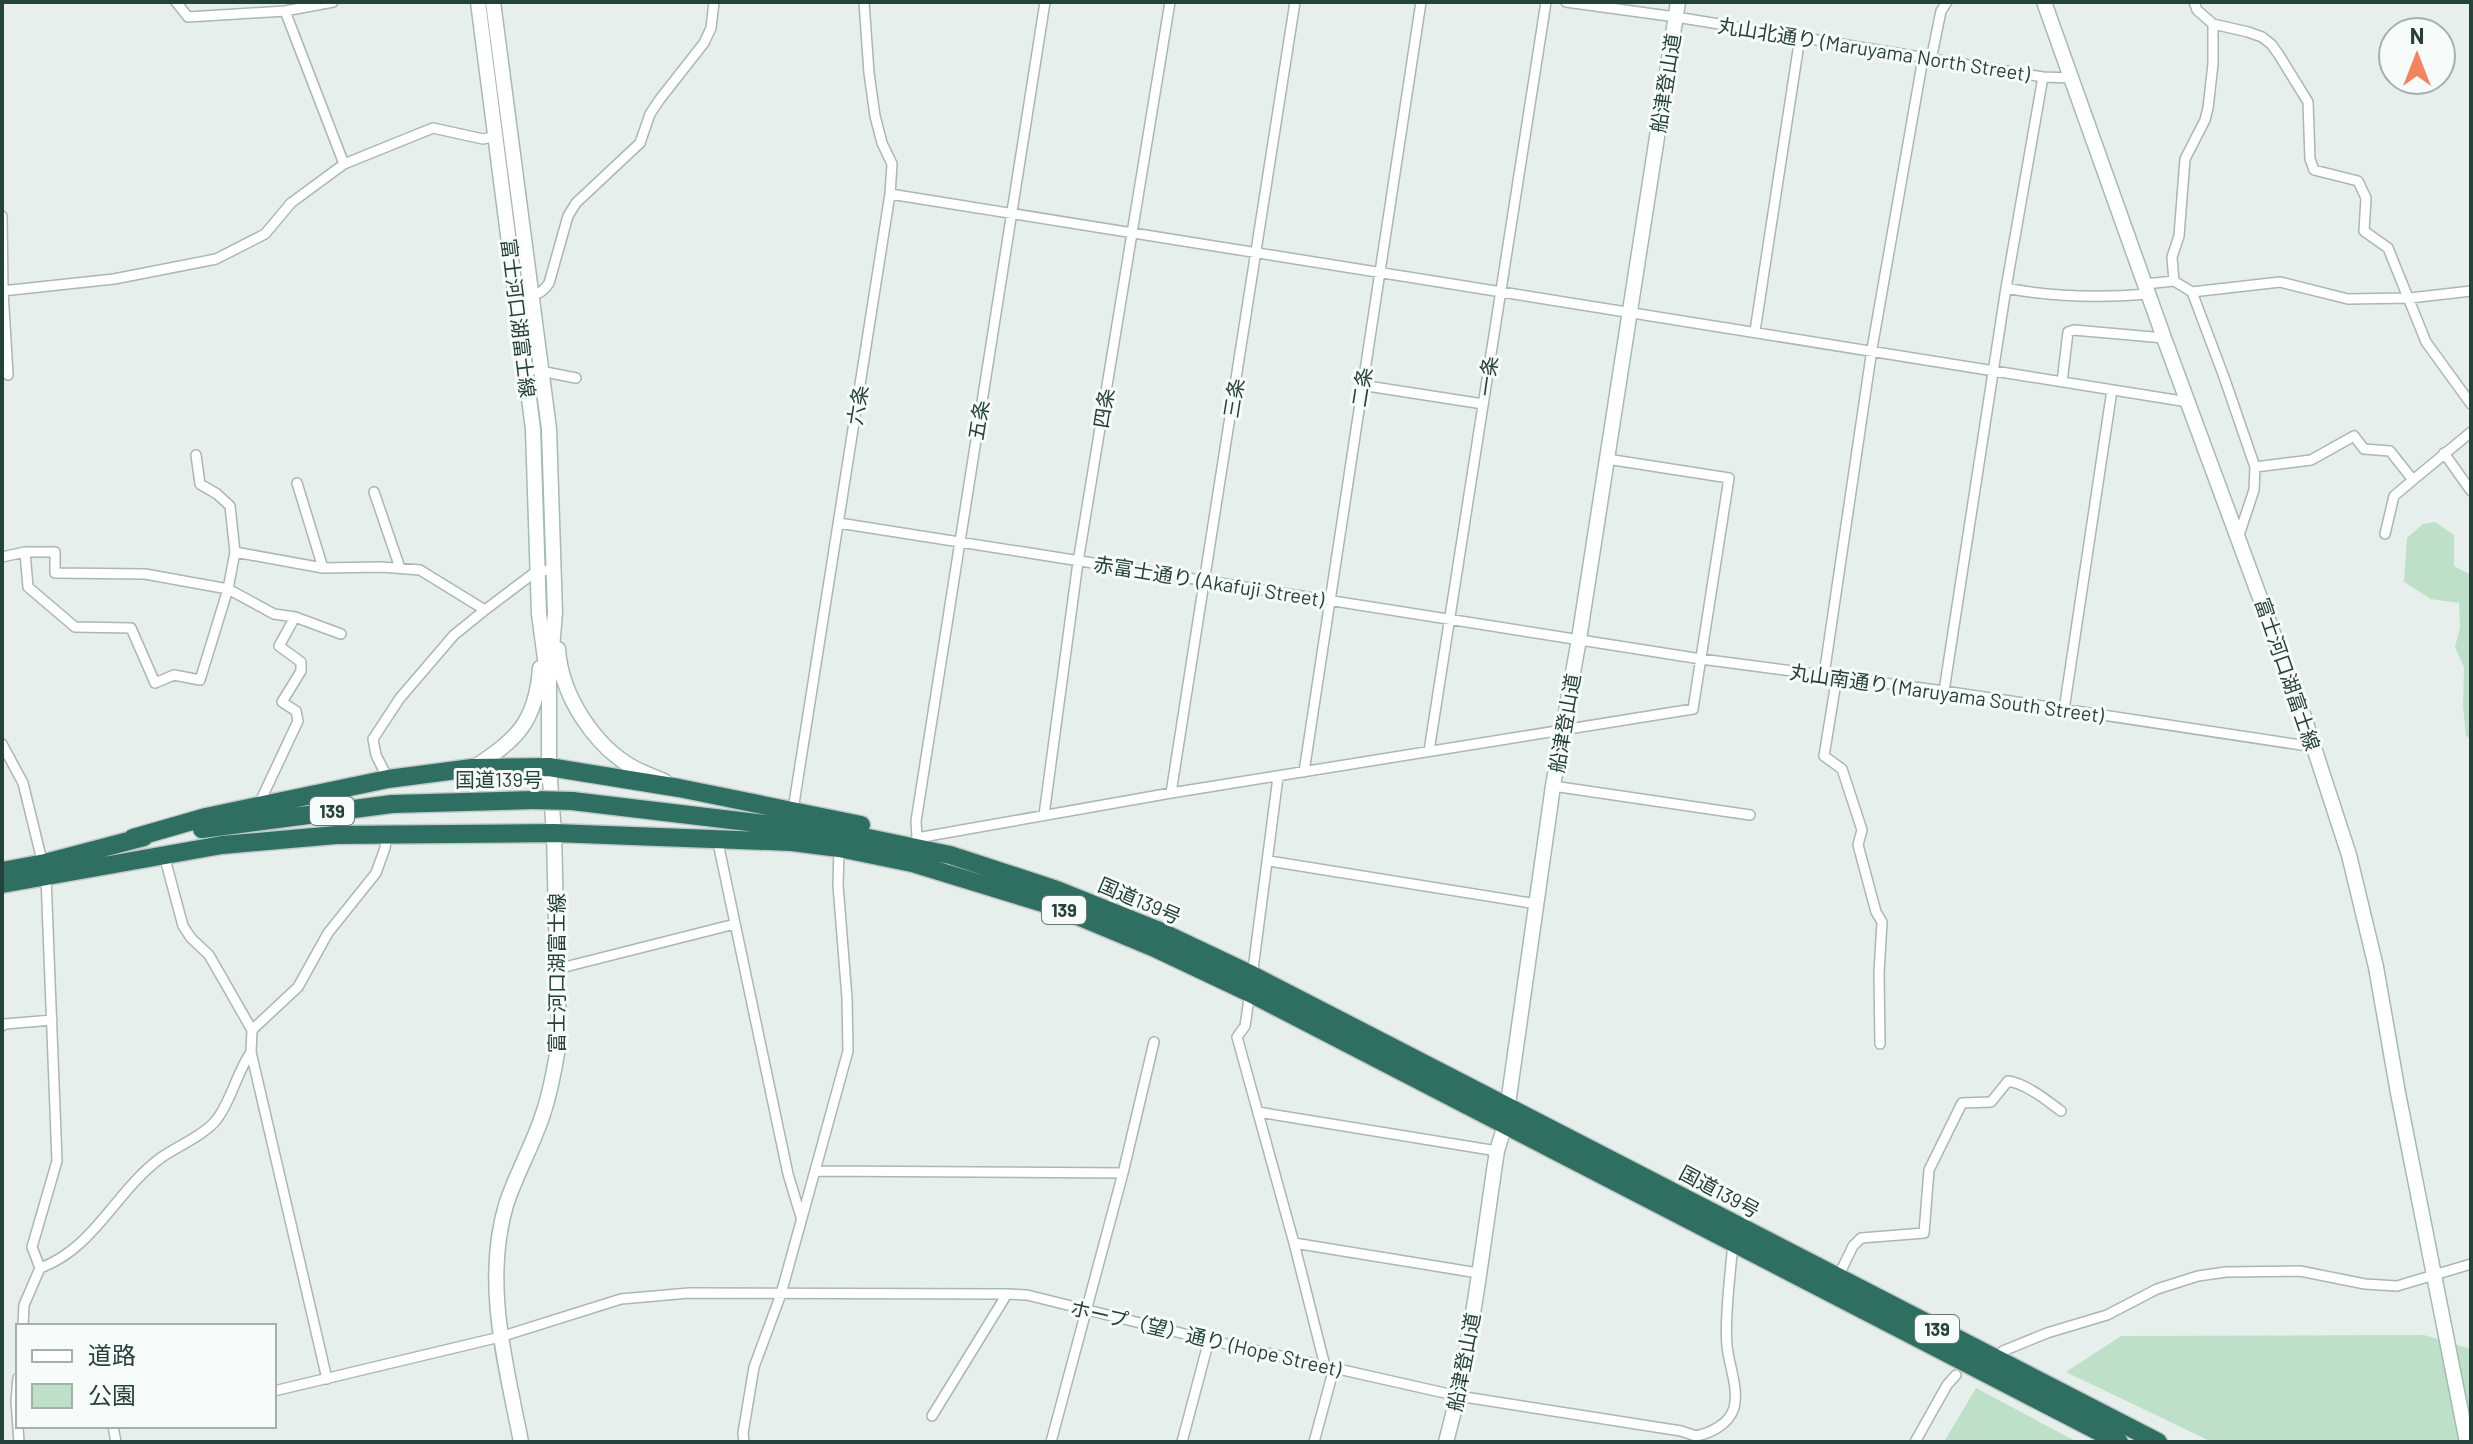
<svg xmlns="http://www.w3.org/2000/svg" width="2473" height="1444" font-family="Barlow,'Noto Sans JP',sans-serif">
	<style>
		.green { fill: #bfe0c8 }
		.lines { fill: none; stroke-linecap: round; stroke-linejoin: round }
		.street-casing { stroke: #a8b8b2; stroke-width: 12 }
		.secondary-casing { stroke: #a4bbb3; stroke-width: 17 }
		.highway-casing { stroke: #c2cac8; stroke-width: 21 }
		.street { stroke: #fff; stroke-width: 9 }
		.secondary { stroke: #fff; stroke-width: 14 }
		.highway { stroke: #2f6f62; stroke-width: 18 }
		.highway-bridge-casing { stroke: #c2cac8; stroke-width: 21; stroke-linecap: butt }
		.highway-bridge { stroke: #2f6f62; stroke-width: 18 }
		.labels { text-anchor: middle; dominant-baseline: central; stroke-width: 6; stroke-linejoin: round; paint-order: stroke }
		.shield { fill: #f7fbf9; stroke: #637a73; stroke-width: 2 }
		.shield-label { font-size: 18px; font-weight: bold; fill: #24423a }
		.street-label { font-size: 20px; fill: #24423a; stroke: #f7fbf9 }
	</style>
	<rect width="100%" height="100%" fill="#e6efeb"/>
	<path class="green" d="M 2435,522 L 2454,535 L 2454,566 L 2471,575 L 2471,739 L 2466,736 L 2463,706 L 2464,667 L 2455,647 L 2460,628 L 2459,603 L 2431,599 L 2404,582 L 2407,538 L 2423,524 Z
		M 2424,1335 L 2471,1349 L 2471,1442 L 2212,1442 L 2066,1372 L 2121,1336 Z
		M 1976,1388 L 2077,1442 L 1944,1442 Z"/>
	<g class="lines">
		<defs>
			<path id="street" d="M 176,2 L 188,17 L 285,11 L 333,2
				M 1045,2 L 916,821 L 917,838 L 1171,793 L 1693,709 L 1729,478 L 1607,459
				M 1566,2 L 1676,17 L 2043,77 L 2072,78
				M 285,11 L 344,164
				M 2213,24 L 2248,32 L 2262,37 L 2271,44 L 2279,55 L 2308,102 L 2310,159 L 2314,170 L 2358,181 L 2366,198 L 2364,231 L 2388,248 L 2426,342 L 2471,404
				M 1931,60 L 1941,11 L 1947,2
				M 890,194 L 2188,402
				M 2,216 L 3,291 L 8,375
				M 2174,281 L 2172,257 L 2179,236 L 2185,159 L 2205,120 L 2208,108 L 2213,64 L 2213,24 L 2197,10 L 2194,2
				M 2145,284 L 2174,281 L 2192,292 L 2224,377 L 2255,467 L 2254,490 L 2239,535
				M 2006,288 C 2052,297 2101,298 2148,294
				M 2,291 L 114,279 L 216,259 L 265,234 L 291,203 L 344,164 L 433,128 L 483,139 L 496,136
				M 2192,292 L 2280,282 L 2348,299 L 2410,298 L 2471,291
				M 529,295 C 539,294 543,292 549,283 L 568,216 L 576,203 L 640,143 L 650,114 L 660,99 L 704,43 L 711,28 L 714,2
				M 1755,331 L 1800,37
				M 525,368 L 576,378
				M 2062,382 L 2068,332 L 2074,330 L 2164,338
				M 1361,385 L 1483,404
				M 2444,453 L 2471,491
				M 196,455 L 200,484 L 217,494 L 230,506 L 235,552
				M 2255,467 L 2311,460 L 2354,436 L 2364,449 L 2390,451 L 2413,480 L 2394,496 L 2385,534
				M 2413,480 L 2471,432
				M 297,483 L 323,568
				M 374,492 L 400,568
				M 839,523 L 1701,659 L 1944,691 L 2314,747
				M 25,552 L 55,552 L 55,573 L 145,574 L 228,589 L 274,614 L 295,617 L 341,634
				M 2,557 L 25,552 L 28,587 L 75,627 L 131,628 L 155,683 L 174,675 L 200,680 L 228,589 L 235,552 L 323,568 L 382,567 L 420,570 L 485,610 L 538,570 L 554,571
				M 1824,675 L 1872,349 L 1923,58
				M 1837,676 L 1824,756 L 1842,769 L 1862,830 L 1858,845 L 1876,912 L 1882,922 L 1879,973 L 1880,1044
				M 1944,691 L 2006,288 L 2043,77
				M 2064,710 L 2112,390
				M 2,744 L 23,783 L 46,877 L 57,1161 L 32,1247 L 40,1268 L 24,1305 L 23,1326
				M 1429,751 L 1546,2
				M 1304,772 L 1421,2
				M 388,779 L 376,755 L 373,739 L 400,698 L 454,635 L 485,610
				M 1553,786 L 1750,815
				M 1171,793 L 1295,2
				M 259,804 L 298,721 L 296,711 L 282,702 L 301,671 L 301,662 L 279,646 L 295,617
				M 793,810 L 890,194 L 892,164 L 882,143 L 875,116 L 869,73 L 864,2
				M 1044,815 L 1078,562 L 1170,2
				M 717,838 L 788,1174 L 801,1217
				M 164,855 L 183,926 L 191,938 L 209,955 L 252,1030
				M 1269,861 L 1537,904
				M 557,969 L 735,924
				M 1252,977 L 1278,777
				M 1250,992 L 1245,1026 L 1237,1037 L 1294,1243 L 1325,1366
				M 2,1026 L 5,1024 L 52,1020
				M 1258,1112 L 1497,1151
				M 816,1171 L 1123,1173
				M 1294,1243 L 1478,1273
				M 40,1268 C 94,1249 116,1190 162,1157 C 178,1146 206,1134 217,1119 C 231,1101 237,1072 251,1052
				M 1838,1277 L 1853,1246 L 1861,1238 L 1924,1233 L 1929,1170 L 1962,1103 L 1991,1102 L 2008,1081 C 2027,1084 2046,1100 2061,1111
				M 2003,1351 L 2047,1333 L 2107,1315 L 2157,1289 L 2198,1276 L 2226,1272 L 2300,1271 L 2365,1284 L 2397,1286 L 2471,1264
				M 18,1378 L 16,1401 L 19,1442
				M 327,1379 L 251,1052 L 252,1030 L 298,987 L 328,933 L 376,873 L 385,848 L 387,836
				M 274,1391 L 500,1337 L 621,1299 L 689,1293 L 1007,1294 L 1027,1295 L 1209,1340 L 1458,1396 L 1681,1431 L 1696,1436 C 1711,1433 1729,1424 1734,1408 C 1739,1388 1729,1366 1727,1346 C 1724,1317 1731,1271 1733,1241
				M 932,1416 L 1007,1294
				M 113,1426 L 116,1442
				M 744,1442 L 743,1433 L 754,1367 L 781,1294 L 848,1051 L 847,998 L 838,885 L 839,848
				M 1051,1442 L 1123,1173 L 1154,1042
				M 1182,1442 L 1209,1340
				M 1314,1442 L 1334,1368
				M 1915,1442 L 1947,1385 L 1956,1375"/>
			<path id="secondary" d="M 478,2 L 533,429 L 539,614 L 545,659
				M 493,2 L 549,429 L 555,613 L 549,683 L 549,767 L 554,833 L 559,1042 C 555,1067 551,1090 543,1114 C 533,1145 516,1174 506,1205 C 483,1284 506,1364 521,1442
				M 2044,2 L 2164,338 L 2304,717 L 2349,855 L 2376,967 L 2398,1093 L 2467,1442
				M 558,649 C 561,695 594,746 634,768 C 644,773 654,777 664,781
				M 473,768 C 516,740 536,723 540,668
				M 1446,1442 C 1472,1347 1482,1248 1497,1151 L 1505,1125 L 1553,786 L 1579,639 L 1678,2"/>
			<path id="highway" d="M 572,801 L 849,834 L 950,855 L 1057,890 L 1157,930 L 1252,975 L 2158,1442
				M 202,829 L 392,804 L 533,800
				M 133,838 L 206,817 L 388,779 L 472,768 L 549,767 L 679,788 L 861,825
				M 2,871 L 45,863 L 144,837
				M 2,884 L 222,845 L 336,835 L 554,833 L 792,842 L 839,848 L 912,863 L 1056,907 L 1157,949 L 1250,993 L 2119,1442"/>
		</defs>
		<use href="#street" class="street-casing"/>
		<use href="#secondary" class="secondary-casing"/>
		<use href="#highway" class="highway-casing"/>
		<use href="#street" class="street"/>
		<use href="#secondary" class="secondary"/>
		<use href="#highway" class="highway"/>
		<defs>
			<path id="highway-bridge" d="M 533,800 L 572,801"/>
		</defs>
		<use href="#highway-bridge" class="highway-bridge-casing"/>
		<use href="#highway-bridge" class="highway-bridge"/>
	</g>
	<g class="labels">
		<g class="shield">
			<rect x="310" y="797" width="44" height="28" rx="6"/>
			<rect x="1042" y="896" width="44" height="28" rx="6"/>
			<rect x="1915" y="1315" width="44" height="28" rx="6"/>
		</g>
		<g class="shield-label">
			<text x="332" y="811">139</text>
			<text x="1064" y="910">139</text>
			<text x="1937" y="1329">139</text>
		</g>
		<g class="street-label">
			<text transform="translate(1874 49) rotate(9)">丸山北通り (Maruyama North Street)</text>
			<text transform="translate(1665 83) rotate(-81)">船津登山道</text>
			<text transform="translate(519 318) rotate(83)">富士河口湖富士線</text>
			<text transform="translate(1487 376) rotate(-82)">一条</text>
			<text transform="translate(1361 387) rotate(-81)">二条</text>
			<text transform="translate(1233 398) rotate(-81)">三条</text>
			<text transform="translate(857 405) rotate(-81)">六条</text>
			<text transform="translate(1103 408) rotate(-81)">四条</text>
			<text transform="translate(978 420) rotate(-81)">五条</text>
			<text transform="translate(1209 581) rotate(9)">赤富士通り (Akafuji Street)</text>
			<text transform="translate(2288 674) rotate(71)">富士河口湖富士線</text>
			<text transform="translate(1947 693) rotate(8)">丸山南通り (Maruyama South Street)</text>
			<text transform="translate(1564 723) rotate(-80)">船津登山道</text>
			<text x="499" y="779">国道139号</text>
			<text transform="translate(1140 900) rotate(23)">国道139号</text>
			<text transform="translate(556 973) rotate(-90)">富士河口湖富士線</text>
			<text transform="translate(1720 1191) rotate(28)">国道139号</text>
			<text transform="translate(1206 1338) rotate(13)">ホープ（望）通り (Hope Street)</text>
			<text transform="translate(1463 1362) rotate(-79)">船津登山道</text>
		</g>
	</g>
	<rect width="2473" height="1444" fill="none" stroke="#24423a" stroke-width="8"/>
	<rect x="16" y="1324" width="260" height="104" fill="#f7fbf9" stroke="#a3b1ad" stroke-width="2"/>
	<rect x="32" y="1350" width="40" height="12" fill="#ffffff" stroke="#a3b1ad" stroke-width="2"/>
	<text x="88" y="1364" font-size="24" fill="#24423a">道路</text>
	<rect x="32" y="1384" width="40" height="24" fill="#bfe0c8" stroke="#a3b1ad" stroke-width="2"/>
	<text x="88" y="1404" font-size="24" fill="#24423a">公園</text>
	<g transform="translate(2417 56)"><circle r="38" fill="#f7fbf9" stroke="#a3b1ad" stroke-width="2"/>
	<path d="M0-6L14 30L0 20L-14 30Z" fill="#f4845f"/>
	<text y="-12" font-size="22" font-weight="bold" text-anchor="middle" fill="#24423a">N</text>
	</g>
</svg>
